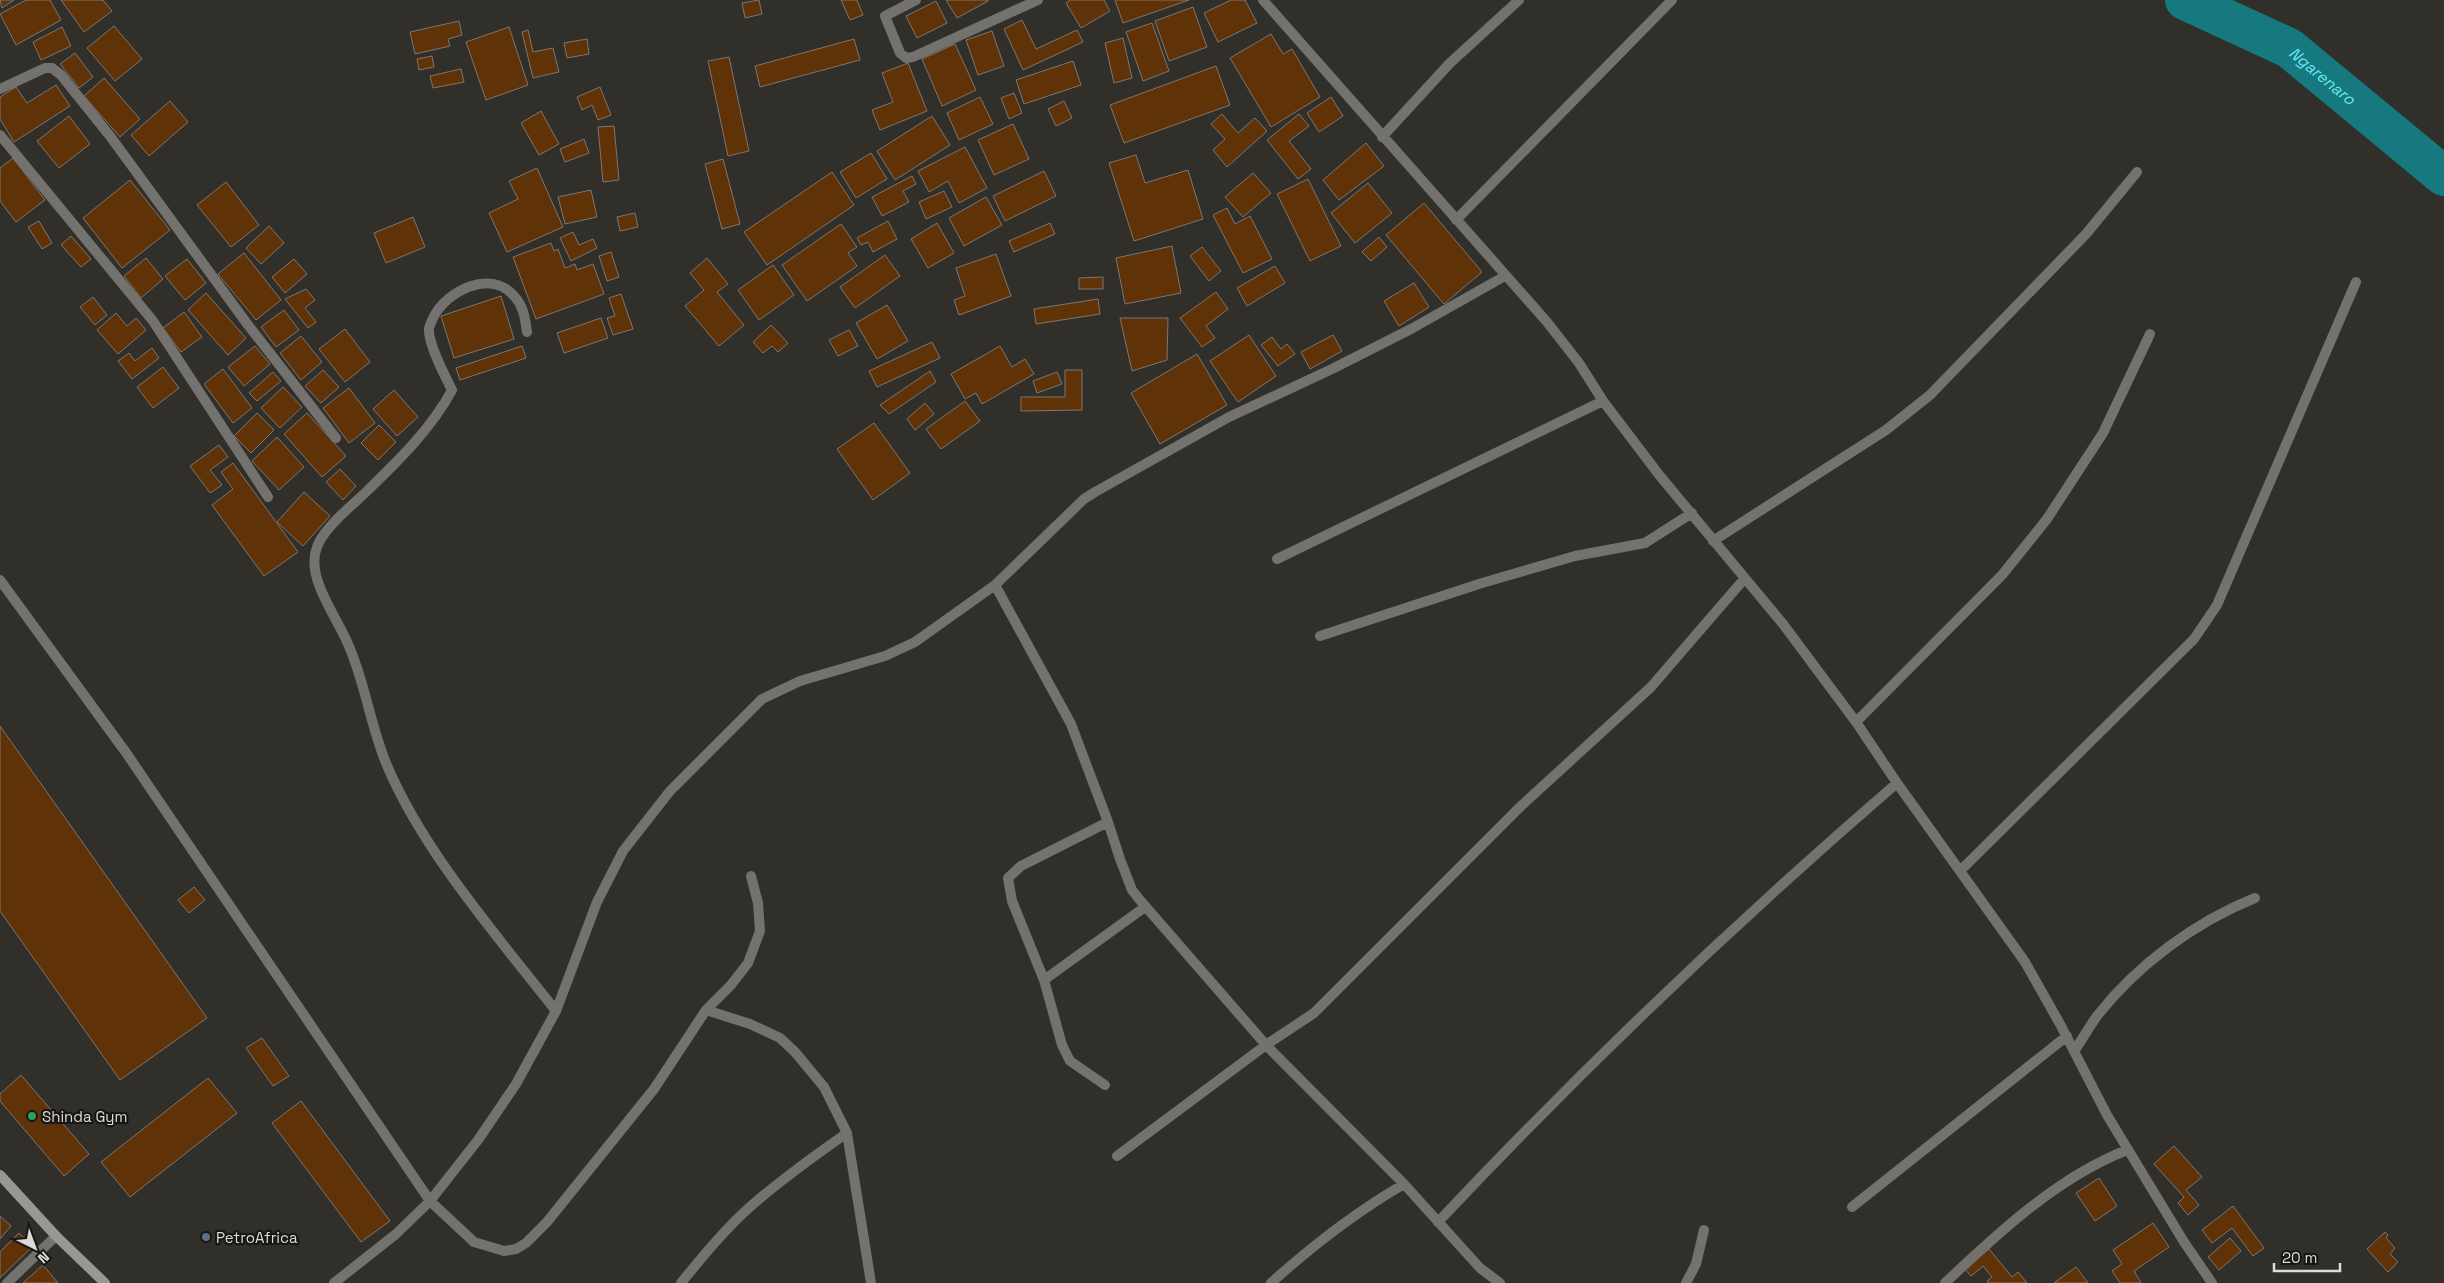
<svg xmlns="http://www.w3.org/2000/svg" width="2444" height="1283" font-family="'Space Grotesk',sans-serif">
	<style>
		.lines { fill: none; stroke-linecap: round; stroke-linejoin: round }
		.river { stroke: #16797f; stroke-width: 40 }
		.building { fill: #603207; stroke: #7d7671 }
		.street { stroke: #73726f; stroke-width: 10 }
		.secondary { stroke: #999792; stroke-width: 10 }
		.leisure-dot { fill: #2e9e5b; stroke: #181714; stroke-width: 2 }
		.service-dot { fill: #5c6f8a; stroke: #181714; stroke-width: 2 }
		.labels { text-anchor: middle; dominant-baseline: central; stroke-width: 4.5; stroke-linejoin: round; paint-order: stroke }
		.poi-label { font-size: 15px; fill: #dcdbd7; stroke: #181714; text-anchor: start }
		.water-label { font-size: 16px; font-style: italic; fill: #67e9f2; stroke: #181714 }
	</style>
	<rect width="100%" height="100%" fill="#312f29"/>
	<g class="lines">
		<path class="river" id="s1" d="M 2185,0 L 2289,48 L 2444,176"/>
	</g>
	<path class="building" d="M 0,0 L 14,0 L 2,8 Z
		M 26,0 L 50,0 L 61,20 L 16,45 L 0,14 Z
		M 61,0 L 103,0 L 112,11 L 84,32 Z
		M 759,0 L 762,14 L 745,18 L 742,3 Z
		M 841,0 L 857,0 L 863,15 L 850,20 Z
		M 946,0 L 988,0 L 988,1 L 957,18 Z
		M 1070,0 L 1104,0 L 1110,11 L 1081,28 L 1066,3 Z
		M 1115,0 L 1189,0 L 1123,23 Z
		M 1231,0 L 1245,0 L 1257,23 L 1218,42 L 1204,13 Z
		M 936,1 L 947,23 L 917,38 L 906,16 Z
		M 1193,7 L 1207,47 L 1169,61 L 1155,21 Z
		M 1022,20 L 1036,49 L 1077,30 L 1083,42 L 1023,70 L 1004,29 Z
		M 459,21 L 462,35 L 448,39 L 450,46 L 415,54 L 410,32 Z
		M 1152,23 L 1169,71 L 1143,81 L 1126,32 Z
		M 114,26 L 142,59 L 115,81 L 87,48 Z
		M 62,27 L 71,46 L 41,60 L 33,42 Z
		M 509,27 L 528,85 L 486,100 L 466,42 Z
		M 528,30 L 533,52 L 553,48 L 559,72 L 533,78 L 522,32 Z
		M 992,31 L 1004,66 L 978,75 L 966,40 Z
		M 1271,34 L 1283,54 L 1292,49 L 1320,97 L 1271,127 L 1230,58 Z
		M 1123,38 L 1132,78 L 1114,83 L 1105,43 Z
		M 587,39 L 589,54 L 567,58 L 564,43 Z
		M 854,39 L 860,60 L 760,87 L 755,66 Z
		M 955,44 L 976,90 L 942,106 L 922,59 Z
		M 75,53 L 93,77 L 79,88 L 60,64 Z
		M 432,56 L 434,67 L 419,70 L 417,59 Z
		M 729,57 L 749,151 L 728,156 L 708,61 Z
		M 1073,61 L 1081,85 L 1024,104 L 1016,80 Z
		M 908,63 L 927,111 L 880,130 L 872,110 L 893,102 L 882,73 Z
		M 1216,66 L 1230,105 L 1124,143 L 1110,105 Z
		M 461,69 L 464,82 L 433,88 L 430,76 Z
		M 104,78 L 140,119 L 120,137 L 84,96 Z
		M 56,85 L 70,106 L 14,142 L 0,119 L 0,97 L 16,87 L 27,103 Z
		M 600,87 L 611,115 L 598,120 L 592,105 L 582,110 L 577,97 Z
		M 1014,93 L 1022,113 L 1009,119 L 1001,98 Z
		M 980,97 L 993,124 L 959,140 L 947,113 Z
		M 1331,97 L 1343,116 L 1319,132 L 1307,113 Z
		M 170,101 L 188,122 L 149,156 L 131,135 Z
		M 1064,101 L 1072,118 L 1056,126 L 1048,109 Z
		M 541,111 L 559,144 L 539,155 L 521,123 Z
		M 1222,114 L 1238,133 L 1255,118 L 1267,131 L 1227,167 L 1213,150 L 1225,139 L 1211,124 Z
		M 1299,114 L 1309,126 L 1289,141 L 1311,169 L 1298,179 L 1267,140 Z
		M 69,116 L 90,144 L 59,168 L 37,141 Z
		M 932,116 L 950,145 L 895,180 L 877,151 Z
		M 1013,124 L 1029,159 L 994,175 L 978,140 Z
		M 614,126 L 619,180 L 603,182 L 598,127 Z
		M 584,139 L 589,153 L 565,162 L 560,149 Z
		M 1366,143 L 1384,166 L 1339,200 L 1323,180 Z
		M 965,147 L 987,188 L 959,203 L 948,181 L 929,192 L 918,171 Z
		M 871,153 L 887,179 L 856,198 L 840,172 Z
		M 1136,155 L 1145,183 L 1188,170 L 1203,219 L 1134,241 L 1109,163 Z
		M 13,158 L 45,200 L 16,222 L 0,201 L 0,168 Z
		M 723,159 L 740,224 L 722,229 L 705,164 Z
		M 537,168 L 563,227 L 507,252 L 489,213 L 518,199 L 509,181 Z
		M 1044,171 L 1056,196 L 1005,221 L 993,196 Z
		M 832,172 L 854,205 L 767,265 L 744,232 Z
		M 1253,173 L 1271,193 L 1243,217 L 1225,197 Z
		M 912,176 L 916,184 L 903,191 L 909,202 L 882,216 L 872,197 Z
		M 1308,179 L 1341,246 L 1310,261 L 1277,194 Z
		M 130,180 L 170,230 L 122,268 L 83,218 Z
		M 226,182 L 259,225 L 231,247 L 197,205 Z
		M 1368,183 L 1392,213 L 1355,243 L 1331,213 Z
		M 591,190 L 597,217 L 565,224 L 558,197 Z
		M 944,191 L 952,207 L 926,219 L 919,202 Z
		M 986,197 L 1002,225 L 964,246 L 949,218 Z
		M 1424,203 L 1482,272 L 1444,304 L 1386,235 Z
		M 1227,208 L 1235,224 L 1250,216 L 1272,259 L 1243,273 L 1213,215 Z
		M 635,213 L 638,227 L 620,231 L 617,217 Z
		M 413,217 L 425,247 L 386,263 L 374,233 Z
		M 39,221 L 52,243 L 42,249 L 28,227 Z
		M 888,221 L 897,239 L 873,252 L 868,242 L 861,245 L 857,238 Z
		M 937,223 L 954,253 L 928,268 L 911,239 Z
		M 1050,223 L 1055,234 L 1014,252 L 1009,241 Z
		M 841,224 L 857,247 L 848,253 L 857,266 L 807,301 L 782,265 Z
		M 269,226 L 284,243 L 261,264 L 246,248 Z
		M 573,232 L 579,245 L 593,239 L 597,248 L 571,261 L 560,238 Z
		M 71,236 L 91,259 L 81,267 L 61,245 Z
		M 1379,237 L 1387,247 L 1371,261 L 1362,252 Z
		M 551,243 L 554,251 L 558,249 L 565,268 L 575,264 L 577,270 L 593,264 L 604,294 L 536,319 L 513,257 Z
		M 1172,246 L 1181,293 L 1125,304 L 1116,258 Z
		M 1202,247 L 1221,271 L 1209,281 L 1190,256 Z
		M 611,252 L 619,277 L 607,281 L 599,256 Z
		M 244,253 L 281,300 L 256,320 L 218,274 Z
		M 996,254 L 1011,296 L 959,315 L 954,300 L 965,296 L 956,268 Z
		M 885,255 L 900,276 L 855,308 L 840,287 Z
		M 146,258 L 163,279 L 141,298 L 124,276 Z
		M 707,258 L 728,284 L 717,292 L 744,325 L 719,346 L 685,306 L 704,290 L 690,273 Z
		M 187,259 L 206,283 L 185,300 L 165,276 Z
		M 294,259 L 307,274 L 285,293 L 272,277 Z
		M 773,265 L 794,295 L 759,320 L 738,290 Z
		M 1275,266 L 1285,283 L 1247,306 L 1237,288 Z
		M 1103,277 L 1103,289 L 1079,289 L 1079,278 Z
		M 1414,283 L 1429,307 L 1399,326 L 1384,301 Z
		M 306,289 L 315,300 L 305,308 L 316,322 L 308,328 L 285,299 Z
		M 1216,292 L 1228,309 L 1206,326 L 1215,338 L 1202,347 L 1180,318 Z
		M 206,293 L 246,338 L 228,355 L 188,310 Z
		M 621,294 L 633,329 L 613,335 L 607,318 L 615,316 L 609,298 Z
		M 501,296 L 514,339 L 454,358 L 441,316 Z
		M 93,297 L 107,315 L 95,325 L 80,307 Z
		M 1098,299 L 1100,314 L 1036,324 L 1034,309 Z
		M 887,305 L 908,341 L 877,359 L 856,323 Z
		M 284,310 L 299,330 L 276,347 L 261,327 Z
		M 184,312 L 202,337 L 181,352 L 163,328 Z
		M 116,313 L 127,326 L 136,318 L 146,330 L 118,354 L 97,330 Z
		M 601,318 L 608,338 L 564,353 L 557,333 Z
		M 1120,318 L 1168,318 L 1167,360 L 1132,371 Z
		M 771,325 L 788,343 L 778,352 L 772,346 L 763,353 L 753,342 Z
		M 345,329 L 370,362 L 345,382 L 319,349 Z
		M 849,330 L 858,346 L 838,356 L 829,340 Z
		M 1249,335 L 1276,376 L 1238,402 L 1210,361 Z
		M 1333,335 L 1342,351 L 1310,369 L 1301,352 Z
		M 301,336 L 322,362 L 301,380 L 280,353 Z
		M 1272,337 L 1281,349 L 1287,344 L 1295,354 L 1278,366 L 1261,345 Z
		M 932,342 L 940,358 L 877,387 L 869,371 Z
		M 255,346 L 270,364 L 244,386 L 228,367 Z
		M 522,346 L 526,358 L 460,380 L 456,368 Z
		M 1000,346 L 1012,367 L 1025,359 L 1034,374 L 982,404 L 976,393 L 965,399 L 951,374 Z
		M 152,348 L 159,358 L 132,379 L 118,361 L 129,353 L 135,361 Z
		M 1197,354 L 1227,405 L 1160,444 L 1131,393 Z
		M 163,367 L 179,388 L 153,408 L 137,387 Z
		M 223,369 L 252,408 L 233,423 L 204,384 Z
		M 323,370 L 339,387 L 321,403 L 305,386 Z
		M 1065,370 L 1082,370 L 1082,410 L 1021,411 L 1021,397 L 1065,397 Z
		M 930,371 L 936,382 L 889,414 L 880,405 Z
		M 273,372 L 281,381 L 257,401 L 249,393 Z
		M 1057,372 L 1062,384 L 1037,393 L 1033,381 Z
		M 283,387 L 302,407 L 280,428 L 261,408 Z
		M 349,388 L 375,423 L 349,443 L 323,408 Z
		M 394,390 L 418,417 L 397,436 L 373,409 Z
		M 965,401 L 980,421 L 941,449 L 926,429 Z
		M 925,403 L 934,414 L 915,430 L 907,419 Z
		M 257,413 L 274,430 L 251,453 L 234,436 Z
		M 307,413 L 346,456 L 322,477 L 284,434 Z
		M 874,423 L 910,473 L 873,500 L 837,449 Z
		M 379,425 L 396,442 L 378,460 L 361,443 Z
		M 277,437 L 304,467 L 279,490 L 252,461 Z
		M 219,445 L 228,457 L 210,470 L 222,485 L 210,493 L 190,466 Z
		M 233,463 L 298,552 L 264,576 L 212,505 L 233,489 L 221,472 Z
		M 340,469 L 356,486 L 343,500 L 326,482 Z
		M 304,492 L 330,516 L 303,546 L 277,522 Z
		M 0,726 L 207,1018 L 120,1080 L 0,911 Z
		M 194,887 L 205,900 L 189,913 L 178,900 Z
		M 262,1038 L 289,1076 L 273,1086 L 246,1048 Z
		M 21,1075 L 89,1154 L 64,1176 L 0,1101 L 0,1094 Z
		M 208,1078 L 237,1113 L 130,1197 L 101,1162 Z
		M 301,1101 L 390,1221 L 361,1242 L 272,1123 Z
		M 2174,1146 L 2202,1177 L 2186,1190 L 2199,1205 L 2188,1215 L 2178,1203 L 2184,1197 L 2154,1164 Z
		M 2099,1178 L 2117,1206 L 2095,1221 L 2076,1193 Z
		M 2233,1206 L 2264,1248 L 2253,1256 L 2232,1228 L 2212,1243 L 2202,1230 Z
		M 0,1216 L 11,1226 L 0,1239 Z
		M 2153,1223 L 2169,1247 L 2134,1271 L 2141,1283 L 2120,1283 L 2112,1271 L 2122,1264 L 2113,1250 Z
		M 2385,1232 L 2388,1235 L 2386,1238 L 2395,1248 L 2390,1254 L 2398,1262 L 2388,1272 L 2367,1249 Z
		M 19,1233 L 33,1246 L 0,1278 L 0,1252 Z
		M 2230,1238 L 2241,1251 L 2219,1270 L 2208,1257 Z
		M 1989,1249 L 2012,1277 L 2018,1272 L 2027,1283 L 1988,1283 L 1987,1281 L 1992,1277 L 1983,1266 L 1971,1276 L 1965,1269 Z
		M 43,1265 L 58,1283 L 23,1283 Z
		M 2076,1267 L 2088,1283 L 2054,1283 Z"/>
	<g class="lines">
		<path class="street" d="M 916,0 L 885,16 L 900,53 L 906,58 L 913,57 L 1038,0
			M 1263,0 L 1547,322 L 1579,363 L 1603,401 L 1660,476 L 1783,624 L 1856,722 L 1897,783 L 2025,962 L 2060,1024 L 2107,1115 L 2184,1242 L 2212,1283
			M 0,89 L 45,68 L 52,68 L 61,75 L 110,136 L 248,325 L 336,438
			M 0,135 L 153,321 L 268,497
			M 1382,137 L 1450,63 L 1519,0
			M 1456,220 L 1672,0
			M 527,332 C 525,319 524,307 515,297 C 491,268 446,291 433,318 C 432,321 429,326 429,329 C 428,344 445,376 452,390 C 432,428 397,462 367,491 C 353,505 324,527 317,547 C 305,577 337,617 348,644 C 365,682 370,724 386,763 C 422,850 497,936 556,1011
			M 1713,541 L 1886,430 L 1930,395 L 2086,234 L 2137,172
			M 1277,559 L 1603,401
			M 0,580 L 127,754 L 430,1201 L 474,1242 L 504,1251 L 516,1249 L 526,1243 L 547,1222 L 654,1089 L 706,1010 L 731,985 L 748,963 L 760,931 L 758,903 L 751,876
			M 995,585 L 1071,724 L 1108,822 L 1120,859 L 1132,890 L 1139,899 L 1266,1045 L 1404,1184 L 1480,1268 L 1500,1283
			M 1320,636 L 1482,583 L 1575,556 L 1645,543 L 1692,513
			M 1856,722 L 2002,575 L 2047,519 L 2103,433 L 2150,334
			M 1961,870 L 2194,639 L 2217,605 L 2356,282
			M 1044,980 L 1145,907
			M 706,1010 L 750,1024 L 780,1038 L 795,1052 L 824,1087 L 847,1133 L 871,1283
			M 2074,1051 C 2082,1040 2089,1027 2097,1016 C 2137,965 2195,922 2255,898
			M 1105,1085 L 1070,1061 L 1062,1045 L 1044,980 L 1012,901 L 1008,878 L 1021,866 L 1108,822
			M 1117,1156 L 1266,1045 L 1314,1013 L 1520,807 L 1651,687 L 1745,578
			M 1852,1207 L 2067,1036
			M 1438,1222 C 1583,1068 1737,921 1897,783
			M 7,1283 L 56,1236
			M 334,1283 L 396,1234 L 430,1201 L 478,1140 L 516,1084 L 556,1011 L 597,902 L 623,851 L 670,791 L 762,699 L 800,681 L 885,656 L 915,642 L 995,585 L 1084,499 L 1095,492 L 1229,417 L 1332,369 L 1411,329 L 1505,276
			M 681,1283 C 703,1256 725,1229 751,1206 C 782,1179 814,1156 847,1133
			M 1271,1283 C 1312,1246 1356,1212 1404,1184
			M 1686,1283 L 1696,1264 L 1704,1230
			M 1945,1283 C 1999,1232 2058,1177 2127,1150"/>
		<path class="secondary" d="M 0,1175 L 56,1236 L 105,1283"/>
	</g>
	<circle class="leisure-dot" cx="32" cy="1116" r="5"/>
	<circle class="service-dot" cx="206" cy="1237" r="5"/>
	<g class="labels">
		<g class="poi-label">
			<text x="42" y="1116">Shinda Gym</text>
			<text x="216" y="1237">PetroAfrica</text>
		</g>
		<g class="water-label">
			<text stroke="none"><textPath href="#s1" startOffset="158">Ngarenaro</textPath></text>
		</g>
	</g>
	<g transform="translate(35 1248) rotate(138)" stroke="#181714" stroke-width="4" paint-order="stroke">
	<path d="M0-4L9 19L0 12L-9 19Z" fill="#dcdbd7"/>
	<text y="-8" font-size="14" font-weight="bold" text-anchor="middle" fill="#dcdbd7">N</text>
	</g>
	<path d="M2274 1263v8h66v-8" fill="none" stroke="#dcdbd7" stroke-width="2.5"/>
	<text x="2282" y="1263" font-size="15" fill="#dcdbd7" stroke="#181714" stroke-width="4" paint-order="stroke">20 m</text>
</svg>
